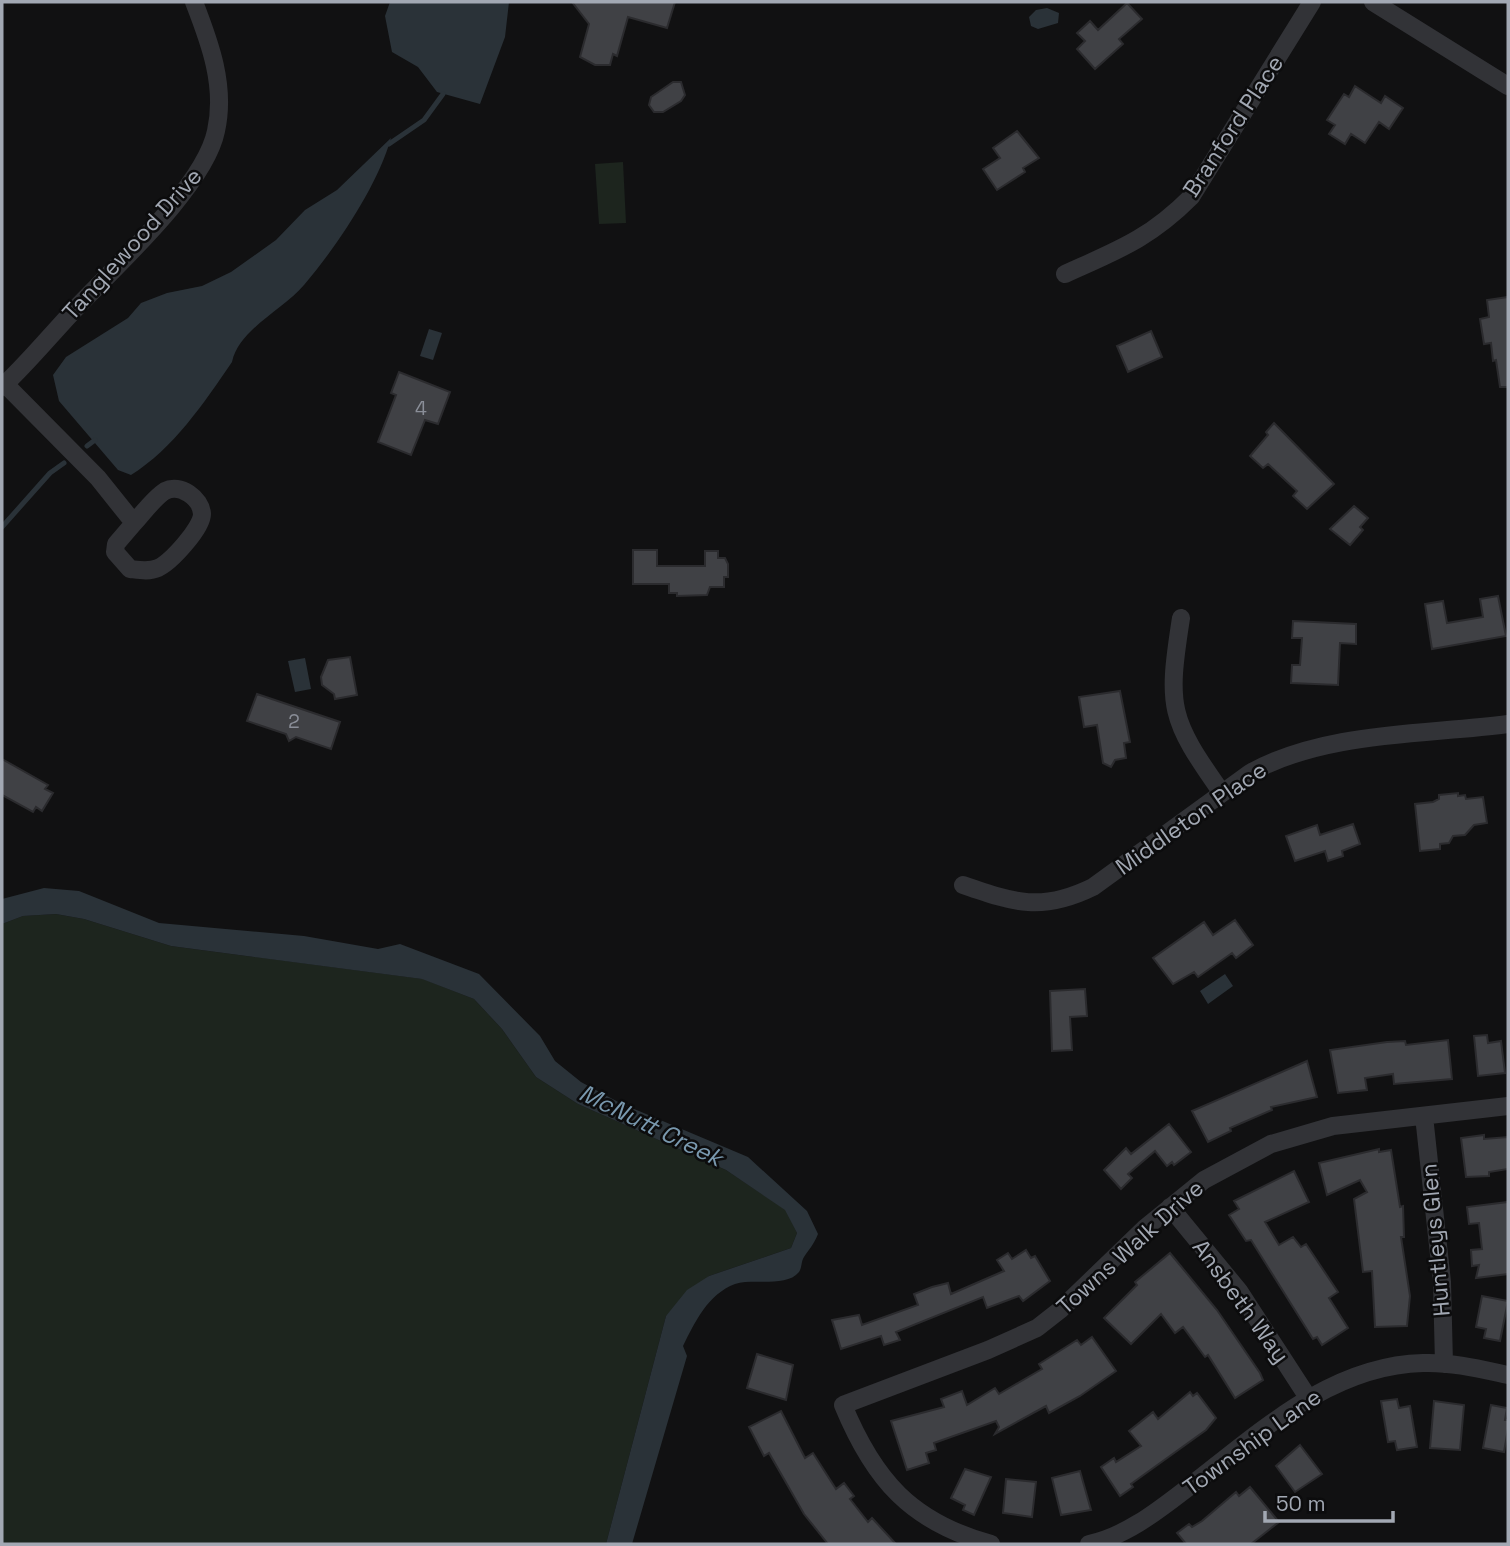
<svg xmlns="http://www.w3.org/2000/svg" width="1510" height="1546" font-family="'Space Grotesk',sans-serif">
	<style>
		.green { fill: #1d251e }
		.water { fill: #2a3238 }
		.lines { fill: none; stroke-linecap: round; stroke-linejoin: round }
		.stream { stroke: #2a3238; stroke-width: 5 }
		.building { fill: #404145; stroke: #2b2b2e; stroke-width: 2 }
		.street { stroke: #323337; stroke-width: 18 }
		.labels { text-anchor: middle; dominant-baseline: central; stroke-width: 5; stroke-linejoin: round; paint-order: stroke }
		.number-label { font-size: 19px; fill: #8a8e98 }
		.street-label { font-size: 23px; fill: #a2a8b3; stroke: #0c0c0d }
		.water-label { font-size: 24px; font-style: italic; fill: #7998ae; stroke: #0c0c0d }
	</style>
	<rect width="100%" height="100%" fill="#111112"/>
	<path class="green" d="M 623,162 L 626,223 L 599,224 L 595,164 Z
		M 56,914 L 84,919 L 171,946 L 423,979 L 474,999 L 502,1029 L 536,1077 L 578,1104 L 726,1170 L 786,1210 L 797,1233 L 791,1248 L 709,1276 L 666,1316 L 606,1544 L 2,1544 L 2,924 L 23,916 Z"/>
	<path class="water" d="M 390,2 L 509,2 L 505,37 L 480,104 L 437,92 L 418,67 L 392,52 L 385,16 Z
		M 1047,8 L 1059,13 L 1058,23 L 1038,29 L 1031,26 L 1029,17 L 1036,10 Z
		M 391,138 C 377,187 337,246 304,285 C 283,310 239,329 232,362 C 204,403 173,449 131,475 L 118,470 L 59,401 L 53,375 L 66,357 L 128,318 L 141,303 L 167,293 L 202,286 L 231,272 L 276,240 L 305,210 L 337,190 Z
		M 429,329 L 442,333 L 433,360 L 420,356 Z
		M 305,658 L 311,689 L 295,692 L 288,661 Z
		M 44,888 L 79,891 L 159,923 L 304,936 L 378,949 L 400,944 L 479,974 L 540,1036 L 555,1061 L 581,1082 L 620,1103 L 748,1157 L 807,1211 L 818,1234 C 814,1244 810,1248 804,1257 C 801,1261 802,1268 799,1272 C 786,1288 753,1278 735,1284 C 708,1294 695,1322 683,1346 L 687,1356 L 632,1544 L 606,1544 L 666,1316 L 687,1290 L 709,1276 L 791,1248 L 797,1233 L 785,1210 L 726,1170 L 578,1104 L 536,1077 L 502,1029 L 474,999 L 422,979 L 171,946 L 84,919 L 56,914 L 23,916 L 2,924 L 2,899 Z
		M 1225,974 L 1233,986 L 1208,1004 L 1200,991 Z"/>
	<g class="lines">
		<path class="stream" d="M 389,144 L 424,120 L 443,94
			M 87,446 L 95,440
			M 2,527 L 50,473 L 64,463"/>
	</g>
	<path class="building" d="M 572,2 L 675,2 L 667,28 L 628,17 L 617,56 L 613,54 L 610,65 L 595,65 L 580,57 L 589,24 Z
		M 1127,3 L 1142,19 L 1119,39 L 1123,44 L 1095,69 L 1077,49 L 1085,41 L 1077,33 L 1090,21 L 1098,30 Z
		M 673,82 L 681,82 L 685,95 L 681,101 L 663,112 L 654,112 L 649,105 L 651,97 Z
		M 1355,86 L 1381,103 L 1385,96 L 1403,108 L 1389,129 L 1379,122 L 1365,143 L 1351,134 L 1345,144 L 1329,134 L 1335,125 L 1327,120 L 1344,94 L 1349,97 Z
		M 1017,131 L 1039,158 L 1023,168 L 1025,172 L 997,190 L 983,169 L 1000,158 L 993,148 Z
		M 1508,297 L 1508,387 L 1500,387 L 1496,360 L 1493,361 L 1491,343 L 1484,344 L 1480,319 L 1489,317 L 1487,300 Z
		M 1151,331 L 1162,357 L 1128,372 L 1117,346 Z
		M 399,372 L 450,392 L 438,424 L 425,420 L 411,455 L 378,442 L 396,395 L 391,393 Z
		M 1274,423 L 1334,484 L 1307,509 L 1293,496 L 1297,491 L 1268,464 L 1263,468 L 1250,456 L 1268,435 L 1266,432 Z
		M 1354,506 L 1368,518 L 1360,527 L 1363,530 L 1350,545 L 1330,529 Z
		M 633,550 L 657,550 L 657,566 L 705,566 L 705,551 L 718,551 L 718,558 L 725,558 L 728,564 L 728,577 L 724,577 L 724,587 L 710,587 L 707,595 L 677,596 L 677,593 L 669,593 L 669,584 L 633,584 Z
		M 1498,596 L 1506,636 L 1432,649 L 1425,604 L 1443,601 L 1447,623 L 1483,617 L 1480,599 Z
		M 1293,621 L 1356,624 L 1356,644 L 1340,643 L 1338,685 L 1291,683 L 1292,665 L 1300,665 L 1302,638 L 1292,638 Z
		M 350,657 L 357,695 L 335,699 L 334,694 L 322,685 L 321,677 L 328,660 Z
		M 1120,691 L 1130,742 L 1124,743 L 1126,758 L 1115,760 L 1111,767 L 1103,763 L 1097,725 L 1084,727 L 1079,697 Z
		M 257,694 L 340,722 L 331,749 L 296,737 L 289,741 L 286,734 L 247,721 Z
		M 2,759 L 48,785 L 45,789 L 53,793 L 42,811 L 36,807 L 33,812 L 2,795 Z
		M 1458,793 L 1458,796 L 1465,795 L 1466,799 L 1483,797 L 1487,823 L 1474,825 L 1465,835 L 1453,836 L 1449,843 L 1440,844 L 1440,849 L 1420,851 L 1415,804 L 1433,802 L 1439,799 L 1439,795 Z
		M 1353,824 L 1360,844 L 1342,851 L 1343,856 L 1328,861 L 1325,851 L 1295,861 L 1286,836 L 1317,825 L 1320,835 Z
		M 1235,920 L 1253,945 L 1236,958 L 1232,953 L 1198,977 L 1194,972 L 1173,984 L 1153,958 L 1204,922 L 1213,935 Z
		M 1085,989 L 1087,1016 L 1070,1017 L 1072,1050 L 1052,1051 L 1050,991 Z
		M 1487,1035 L 1488,1043 L 1501,1041 L 1505,1073 L 1478,1076 L 1474,1036 Z
		M 1448,1040 L 1452,1079 L 1394,1084 L 1393,1074 L 1365,1078 L 1367,1090 L 1338,1093 L 1330,1050 L 1387,1042 L 1405,1041 L 1406,1045 Z
		M 1307,1061 L 1317,1097 L 1271,1107 L 1272,1110 L 1230,1128 L 1231,1131 L 1208,1142 L 1192,1111 Z
		M 1169,1124 L 1191,1152 L 1174,1165 L 1172,1162 L 1167,1166 L 1155,1151 L 1128,1174 L 1132,1178 L 1121,1189 L 1104,1170 L 1126,1148 L 1131,1154 Z
		M 1484,1135 L 1484,1139 L 1508,1137 L 1508,1169 L 1489,1172 L 1489,1176 L 1466,1177 L 1461,1138 Z
		M 1379,1149 L 1379,1152 L 1391,1150 L 1400,1207 L 1403,1206 L 1404,1237 L 1401,1237 L 1410,1296 L 1407,1326 L 1375,1327 L 1372,1271 L 1363,1272 L 1354,1199 L 1367,1192 L 1360,1180 L 1327,1195 L 1319,1163 Z
		M 1294,1171 L 1309,1202 L 1265,1222 L 1279,1245 L 1293,1237 L 1301,1247 L 1306,1244 L 1338,1292 L 1329,1298 L 1348,1328 L 1322,1345 L 1317,1337 L 1313,1339 L 1251,1240 L 1246,1241 L 1229,1215 L 1239,1209 L 1234,1201 Z
		M 1508,1202 L 1508,1274 L 1476,1278 L 1479,1265 L 1472,1266 L 1471,1250 L 1482,1249 L 1479,1223 L 1469,1224 L 1467,1207 Z
		M 1026,1250 L 1031,1258 L 1035,1256 L 1050,1281 L 1023,1301 L 1019,1296 L 987,1308 L 983,1297 L 896,1332 L 900,1340 L 884,1345 L 881,1336 L 841,1349 L 832,1320 L 859,1315 L 862,1325 L 918,1305 L 914,1294 L 932,1287 L 948,1283 L 951,1294 L 1004,1271 L 997,1260 L 1008,1253 L 1012,1259 Z
		M 1170,1253 L 1217,1310 L 1260,1373 L 1263,1380 L 1235,1398 L 1208,1355 L 1205,1357 L 1183,1327 L 1175,1333 L 1161,1314 L 1131,1344 L 1104,1318 L 1137,1285 L 1135,1282 Z
		M 1482,1296 L 1508,1301 L 1500,1341 L 1484,1338 L 1486,1329 L 1476,1327 Z
		M 1092,1337 L 1116,1371 L 1080,1396 L 1049,1413 L 1046,1406 L 995,1434 L 999,1427 L 996,1421 L 934,1443 L 936,1450 L 926,1453 L 929,1463 L 907,1470 L 891,1421 L 944,1407 L 941,1399 L 962,1391 L 967,1405 L 995,1388 L 999,1394 L 1042,1369 L 1039,1364 L 1077,1340 L 1081,1345 Z
		M 757,1354 L 793,1365 L 786,1400 L 747,1388 Z
		M 1190,1392 L 1193,1396 L 1197,1393 L 1216,1418 L 1206,1430 L 1131,1484 L 1133,1487 L 1120,1496 L 1101,1467 L 1114,1458 L 1116,1462 L 1141,1446 L 1129,1431 L 1153,1412 L 1158,1419 Z
		M 1397,1399 L 1399,1408 L 1410,1406 L 1417,1447 L 1397,1450 L 1395,1441 L 1388,1442 L 1381,1401 Z
		M 1434,1401 L 1464,1405 L 1460,1450 L 1430,1448 Z
		M 1491,1405 L 1507,1408 L 1505,1420 L 1508,1420 L 1508,1429 L 1504,1452 L 1483,1448 Z
		M 781,1411 L 805,1458 L 813,1453 L 836,1489 L 844,1483 L 854,1496 L 850,1499 L 868,1522 L 872,1518 L 896,1544 L 828,1544 L 804,1514 L 769,1453 L 764,1456 L 749,1427 Z
		M 1300,1445 L 1322,1474 L 1295,1492 L 1276,1466 Z
		M 965,1469 L 991,1477 L 974,1515 L 963,1510 L 965,1505 L 951,1498 Z
		M 1080,1471 L 1091,1510 L 1061,1515 L 1052,1478 Z
		M 1006,1479 L 1036,1482 L 1032,1517 L 1003,1513 Z
		M 1250,1487 L 1279,1522 L 1251,1544 L 1186,1544 L 1177,1533 L 1189,1524 L 1192,1527 L 1202,1521 L 1236,1492 L 1239,1496 Z"/>
	<g class="lines">
		<path class="street" d="M 1373,2 L 1508,86
			M 1065,274 C 1118,250 1149,239 1191,197 L 1312,2
			M 5,384 L 98,478 L 134,523 L 116,544 L 115,552 L 130,569 C 139,570 149,572 158,568 C 171,562 202,528 202,514 C 201,498 180,483 165,491 C 154,498 143,513 134,523
			M 2,387 C 29,362 53,332 79,305 C 118,264 205,185 216,131 C 226,86 210,43 194,2
			M 1181,618 C 1167,708 1169,718 1222,793
			M 963,885 C 1015,903 1042,912 1093,887 L 1250,773 C 1325,731 1425,735 1508,724
			M 1424,1116 L 1442,1282 L 1444,1364
			M 1170,1207 L 1239,1291 L 1309,1399
			M 991,1544 C 911,1522 874,1480 843,1405 L 988,1350 L 1037,1328 L 1060,1310 L 1145,1228 L 1204,1180 L 1271,1144 L 1333,1126 L 1508,1106
			M 1089,1544 C 1127,1536 1160,1509 1190,1486 C 1259,1433 1331,1365 1423,1363 C 1452,1362 1480,1369 1508,1375"/>
	</g>
	<g class="labels">
		<g class="number-label">
			<text x="421" y="408">4</text>
			<text x="294" y="721">2</text>
		</g>
		<g class="street-label">
			<text transform="translate(1233 126) rotate(-57)">Branford Place</text>
			<text transform="translate(132 244) rotate(-48)">Tanglewood Drive</text>
			<text transform="translate(1191 818) rotate(-35)">Middleton Place</text>
			<text transform="translate(1435 1240) rotate(-95)">Huntleys Glen</text>
			<text transform="translate(1130 1247) rotate(-42)">Towns Walk Drive</text>
			<text transform="translate(1241 1301) rotate(54)">Ansbeth Way</text>
			<text transform="translate(1252 1442) rotate(-36)">Township Lane</text>
		</g>
		<g class="water-label">
			<text transform="translate(651 1125) rotate(26)">McNutt Creek</text>
		</g>
	</g>
	<rect width="1510" height="1546" fill="none" stroke="#a2a8b3" stroke-width="7"/>
	<path d="M1265 1511v10h128v-10" fill="none" stroke="#a2a8b3" stroke-width="3.5"/>
	<text x="1276" y="1511" font-size="21" fill="#a2a8b3" stroke="#0c0c0d" stroke-width="5" paint-order="stroke">50 m</text>
</svg>
